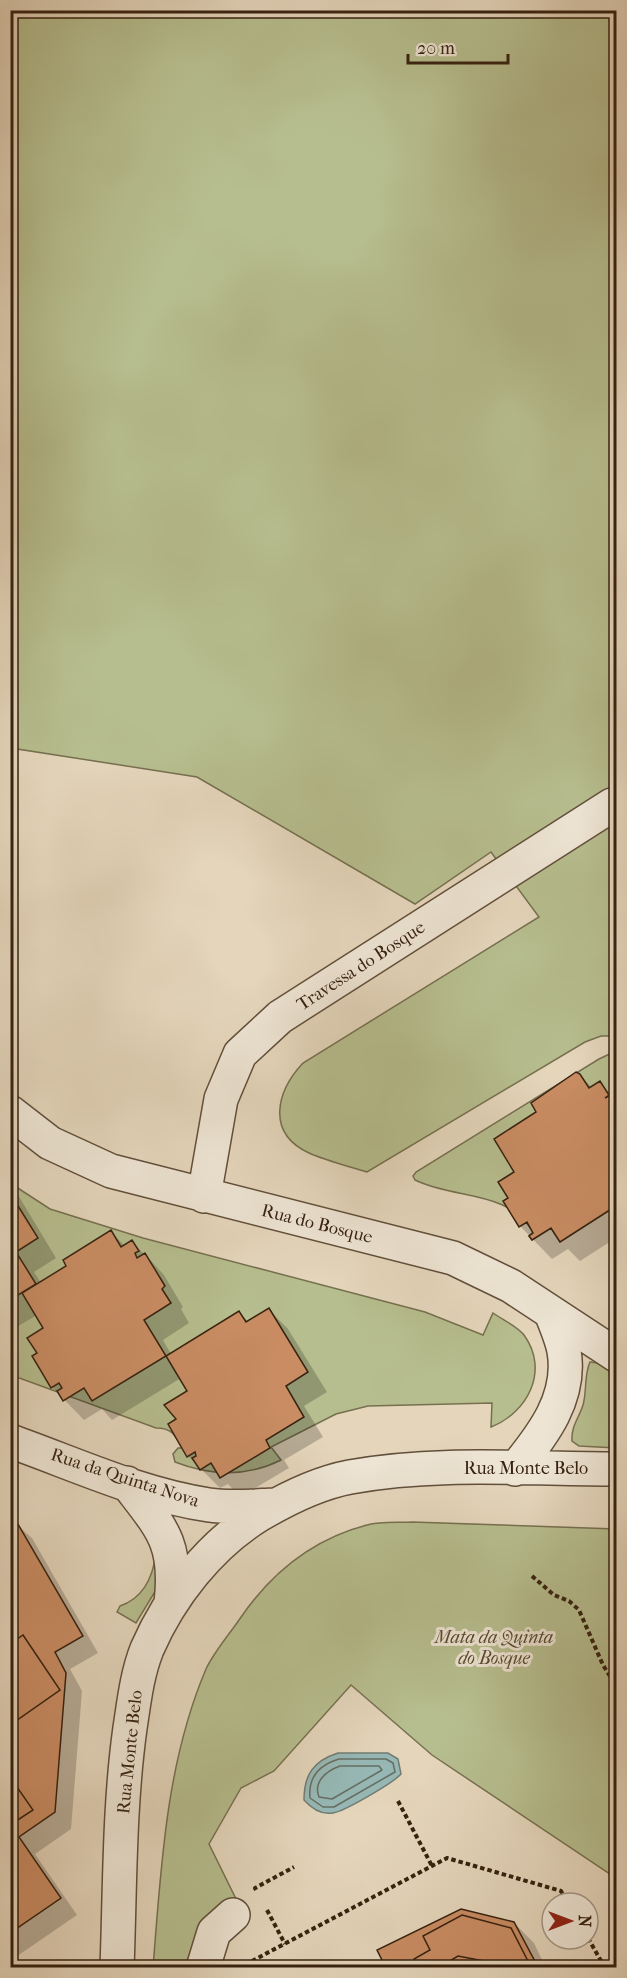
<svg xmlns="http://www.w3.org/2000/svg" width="627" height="1978" font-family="'IM FELL French Canon',serif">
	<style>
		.green { fill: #b6bd8e; stroke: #76704f; stroke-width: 1.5 }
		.water { fill: #96b8b5; stroke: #707c73; stroke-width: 1.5 }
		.shadow { fill: #0003 }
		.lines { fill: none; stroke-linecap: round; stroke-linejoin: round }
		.shore { stroke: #666d62; stroke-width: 1.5 }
		.building { fill: #c98c63; stroke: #372210; stroke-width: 1.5 }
		.minor-casing { stroke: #624f3b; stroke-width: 36 }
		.path { stroke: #372210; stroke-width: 4; stroke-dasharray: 4.5 3; stroke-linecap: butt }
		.minor { stroke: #ede4d3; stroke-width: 33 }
		.labels { text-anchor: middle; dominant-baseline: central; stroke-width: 6; stroke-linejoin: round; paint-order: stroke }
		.street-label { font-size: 18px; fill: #372210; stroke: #ede4d3 }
		.park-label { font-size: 18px; font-style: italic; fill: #574930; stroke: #ede4d3 }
	</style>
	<rect width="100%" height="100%" fill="#e4d5bb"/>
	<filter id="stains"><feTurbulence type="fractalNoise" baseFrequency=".00333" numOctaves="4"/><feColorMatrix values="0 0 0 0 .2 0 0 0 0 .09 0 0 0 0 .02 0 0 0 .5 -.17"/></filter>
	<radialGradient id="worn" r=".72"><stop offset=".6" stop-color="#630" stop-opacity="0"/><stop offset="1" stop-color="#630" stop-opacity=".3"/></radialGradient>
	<path class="green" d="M 10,11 L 616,11 L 616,1036 L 601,1036 L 585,1042 L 367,1172 C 348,1166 327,1161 309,1153 C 266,1133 276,1092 303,1063 L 539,917 L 491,852 L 415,904 L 197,777 L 11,748 Z
		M 616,1051 L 616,1206 L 560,1242 L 551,1228 L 532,1240 L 529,1236 L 533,1232 C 507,1189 456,1200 415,1180 L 413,1176 L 416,1172 L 599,1059 Z
		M 10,1183 L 50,1209 L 143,1238 L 425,1312 L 483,1335 L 493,1313 C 503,1320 517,1326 524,1335 C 550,1371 527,1413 491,1427 L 492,1403 L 368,1406 L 336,1414 L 271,1447 L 281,1460 C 247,1477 211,1476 175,1462 L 173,1454 L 178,1448 L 182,1448 C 175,1435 172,1428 156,1428 L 11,1375 Z
		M 590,1362 L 598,1363 L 616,1374 L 616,1448 L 579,1446 L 572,1441 C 571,1426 579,1418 583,1405 C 587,1391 584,1375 590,1362 Z
		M 412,1522 L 616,1529 L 616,1878 L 432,1755 L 351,1685 L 274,1771 L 241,1788 L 209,1844 L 237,1901 L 191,1967 L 153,1968 C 161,1867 166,1763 206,1669 C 214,1652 228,1636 239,1620 C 270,1574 313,1539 367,1525 C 381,1521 398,1523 412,1522 Z
		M 156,1553 L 156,1590 L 136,1623 L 117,1612 L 120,1606 C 144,1598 153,1577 156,1553 Z"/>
	<path class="water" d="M 338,1753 L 388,1753 L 398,1759 L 401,1774 C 393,1783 345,1811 333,1813 C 321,1815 312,1809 304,1800 C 304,1775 313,1761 338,1753 Z"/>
	<path class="shadow" d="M 580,1075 L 592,1088 L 600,1083 L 616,1100 L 616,1238 L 580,1261 L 568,1249 L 552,1259 L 520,1226 L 516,1172 L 538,1113 Z
		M 10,1188 L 18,1195 L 56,1258 L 34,1272 L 41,1283 L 68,1266 L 111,1232 L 125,1246 L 132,1242 L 152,1262 L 164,1275 L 183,1307 L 181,1309 L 189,1323 L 163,1340 L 171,1354 L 239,1313 L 249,1322 L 269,1310 L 288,1329 L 327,1392 L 304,1406 L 323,1437 L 284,1460 L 289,1468 L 240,1497 L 228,1484 L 220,1488 L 188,1456 L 178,1419 L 189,1391 L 181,1378 L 112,1420 L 102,1409 L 84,1420 L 52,1387 L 39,1354 L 45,1328 L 37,1315 L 15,1328 L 19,1335 L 10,1341 Z
		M 10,1519 L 32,1538 L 98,1653 L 70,1669 L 82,1691 L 71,1829 L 35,1854 L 77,1915 L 10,1961 Z
		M 514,1923 L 534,1943 L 546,1968 L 388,1968 Z"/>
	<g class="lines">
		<path class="shore" d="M 339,1759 L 386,1759 L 393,1763 L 395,1772 L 334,1807 L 323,1807 L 310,1798 C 308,1777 319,1765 339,1759 Z
			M 340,1766 L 379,1766 L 382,1770 L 332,1799 L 319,1797 C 313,1782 326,1771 340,1766 Z"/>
	</g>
	<path class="building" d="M 576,1072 L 580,1074 L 589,1088 L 600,1081 L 609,1095 L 605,1098 L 612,1094 L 616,1101 L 616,1162 L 613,1164 L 616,1170 L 616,1206 L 560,1242 L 551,1228 L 532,1240 L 529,1236 L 533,1233 L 527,1222 L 519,1227 L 503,1201 L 508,1198 L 498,1182 L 514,1172 L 494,1139 L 536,1112 L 531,1103 Z
		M 10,1193 L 38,1238 L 16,1252 L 36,1284 L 10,1300 Z
		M 111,1230 L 121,1247 L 132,1240 L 139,1251 L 135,1253 L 137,1258 L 145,1253 L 165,1286 L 162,1289 L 171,1303 L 144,1320 L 166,1356 L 92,1401 L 84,1388 L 63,1401 L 57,1391 L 62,1388 L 59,1383 L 51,1388 L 32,1356 L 37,1353 L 27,1338 L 43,1328 L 22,1293 L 66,1266 L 63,1260 Z
		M 269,1308 L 308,1372 L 286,1386 L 304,1417 L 266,1440 L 270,1448 L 220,1478 L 211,1463 L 200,1470 L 192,1458 L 196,1456 L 195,1452 L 187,1457 L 168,1424 L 176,1419 L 164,1405 L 187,1391 L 166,1356 L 239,1311 L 246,1322 Z
		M 10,1518 L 15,1519 L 83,1636 L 55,1652 L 66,1673 L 55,1812 L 19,1837 L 61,1898 L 10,1933 Z
		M 23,1635 L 60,1690 L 10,1725 L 10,1644 Z
		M 10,1777 L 33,1810 L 10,1825 Z
		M 461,1909 L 514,1922 L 537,1965 L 543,1962 L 545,1968 L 386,1968 L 377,1950 Z
		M 462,1915 L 511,1928 L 531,1967 L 491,1968 L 489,1962 L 458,1956 L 438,1968 L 419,1968 L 414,1959 L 430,1950 L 423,1936 Z"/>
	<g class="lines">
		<defs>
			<path id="minor" d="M 10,1112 L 50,1143 L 111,1171 L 453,1258 L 511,1286 L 616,1355
				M 204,1196 L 221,1099 L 240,1054 L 280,1017 L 612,805
				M 10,1441 C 75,1464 141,1495 209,1505 C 231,1508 252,1506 274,1505
				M 515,1469 C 543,1435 572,1397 564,1351 C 562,1339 556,1326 552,1315
				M 127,1483 C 162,1529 178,1543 171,1603
				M 117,1968 C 120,1888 119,1807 130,1728 C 134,1702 137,1674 147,1649 C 170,1596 210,1545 259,1515 C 286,1499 318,1483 350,1477 C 437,1461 528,1469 616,1469
				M 203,1968 L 214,1932 L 233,1915"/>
		</defs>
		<use href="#minor" class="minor-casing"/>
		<path class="path" d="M 532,1576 L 554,1595 L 569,1601 L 579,1610 L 603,1665 L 616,1686
			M 398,1801 L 432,1866
			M 256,1890 L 255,1888 L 294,1867
			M 267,1910 L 285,1944
			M 588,1938 L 605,1968
			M 252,1961 L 447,1858 L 561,1891 L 568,1903"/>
		<use href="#minor" class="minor"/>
	</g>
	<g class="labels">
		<g class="street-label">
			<text transform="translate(361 966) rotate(-33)">Travessa do Bosque</text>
			<text transform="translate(317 1224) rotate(14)">Rua do Bosque</text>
			<text x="526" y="1468">Rua Monte Belo</text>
			<text transform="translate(125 1478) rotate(18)">Rua da Quinta Nova</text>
			<text transform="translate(130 1752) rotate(-84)">Rua Monte Belo</text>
		</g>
		<g class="park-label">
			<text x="494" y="1637">Mata da Quinta<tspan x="494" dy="21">do Bosque</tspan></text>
		</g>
	</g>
	<rect width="627" height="1978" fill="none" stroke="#e4d5bb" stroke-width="36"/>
	<rect x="12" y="12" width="603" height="1954" fill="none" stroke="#372210" stroke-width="3"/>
	<rect x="18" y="18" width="591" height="1942" fill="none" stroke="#372210" stroke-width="1.5"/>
	<g transform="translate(570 1921) rotate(90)"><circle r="28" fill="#ede4d3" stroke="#a49685" stroke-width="1.5"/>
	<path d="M0-4.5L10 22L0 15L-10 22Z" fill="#8f2418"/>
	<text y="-9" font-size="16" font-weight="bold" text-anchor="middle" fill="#372210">N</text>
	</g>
	<path d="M408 54v9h100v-9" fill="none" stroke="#372210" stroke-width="3"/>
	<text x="417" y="54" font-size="18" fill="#372210" stroke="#ede4d3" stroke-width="4.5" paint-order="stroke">20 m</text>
	<rect width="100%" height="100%" filter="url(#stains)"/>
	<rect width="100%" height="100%" fill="url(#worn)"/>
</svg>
